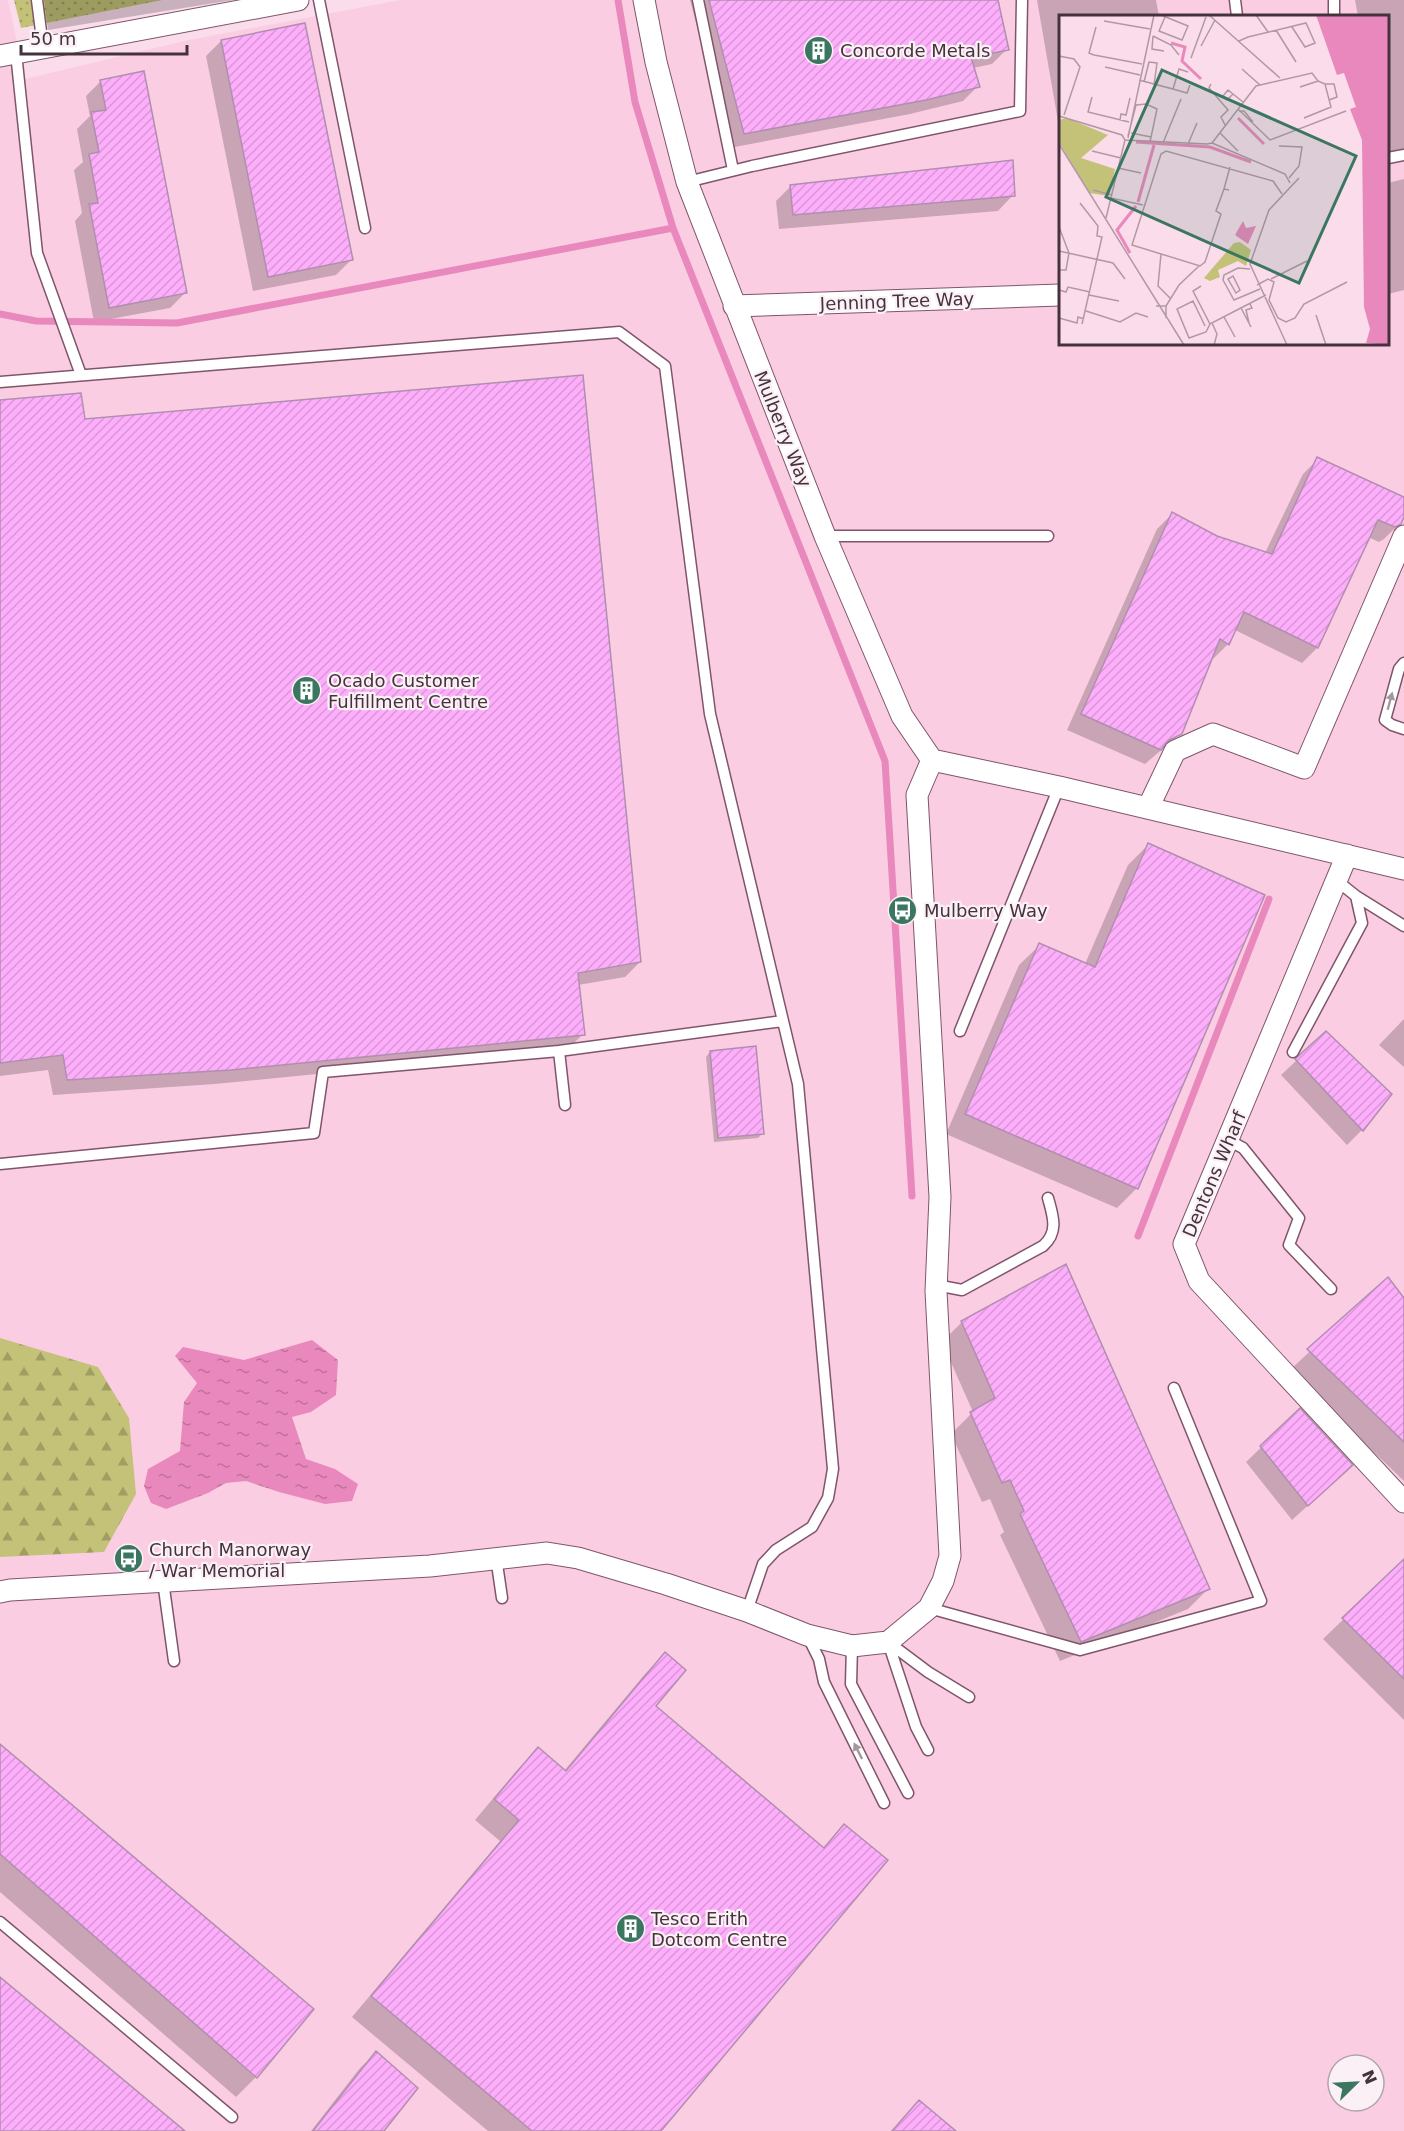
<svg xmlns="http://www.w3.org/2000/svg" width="1404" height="2131" font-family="'DejaVu Sans',sans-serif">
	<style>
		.built { fill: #fbcde3; fill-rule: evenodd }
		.grass { fill: url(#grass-dots) }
		.forest { fill: url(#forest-firs) }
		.water { fill: url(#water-ripples) }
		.shadow { fill: #0003 }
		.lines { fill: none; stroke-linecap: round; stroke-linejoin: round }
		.stream { stroke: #e988bc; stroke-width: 7 }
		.building { fill: url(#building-hatch); stroke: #b18eb0; stroke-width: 1.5 }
		.service-casing { stroke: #7f556b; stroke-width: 13 }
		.minor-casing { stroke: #7f556b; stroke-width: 23 }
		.service { stroke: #fff; stroke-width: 10 }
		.minor { stroke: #fff; stroke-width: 21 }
		.oneway { fill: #a2989e }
		.labels { text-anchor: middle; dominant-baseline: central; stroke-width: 4.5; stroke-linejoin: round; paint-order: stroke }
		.poi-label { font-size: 18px; fill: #46323c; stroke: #faf0f5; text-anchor: start }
		.street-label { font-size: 18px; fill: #46323c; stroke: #faf0f5 }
		.inset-river { fill: none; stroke: #e988bc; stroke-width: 3 }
		.inset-road { fill: none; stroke: #b298a5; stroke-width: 1.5 }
		.view { fill: #3b7660; fill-opacity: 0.15; stroke: #3b7660; stroke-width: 3 }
		.inset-edge { fill: none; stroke: #46323c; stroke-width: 3 }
	</style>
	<defs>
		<pattern id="grass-dots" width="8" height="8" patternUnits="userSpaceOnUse" patternTransform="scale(1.5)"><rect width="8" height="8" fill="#c4c278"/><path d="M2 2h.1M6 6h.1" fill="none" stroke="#a19e64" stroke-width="1.8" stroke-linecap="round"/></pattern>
		<pattern id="forest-firs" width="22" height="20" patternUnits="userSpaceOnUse" patternTransform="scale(1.5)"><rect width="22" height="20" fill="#c4c278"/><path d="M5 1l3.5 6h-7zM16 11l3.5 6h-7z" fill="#a19e64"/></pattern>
		<pattern id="water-ripples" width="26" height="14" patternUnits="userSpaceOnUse" patternTransform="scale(1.5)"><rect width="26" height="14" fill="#e988bc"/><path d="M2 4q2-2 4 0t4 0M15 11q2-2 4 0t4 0" fill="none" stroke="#bf709a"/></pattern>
		<pattern id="building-hatch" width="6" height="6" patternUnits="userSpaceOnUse" patternTransform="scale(1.5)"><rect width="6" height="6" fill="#fdaefb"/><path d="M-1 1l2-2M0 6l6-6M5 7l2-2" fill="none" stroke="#da96d8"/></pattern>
	</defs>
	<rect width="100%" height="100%" fill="#fadceb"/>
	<path class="built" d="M 0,0 L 8,0 L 25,79 L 184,41 L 400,0 L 1404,0 L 1404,2131 L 0,2131 ZM 1060,16 L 1388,16 L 1388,344 L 1060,344 ZM 1338,2065 L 1374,2065 L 1374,2101 L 1338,2101 Z"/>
	<path class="grass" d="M 14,0 L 162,0 L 21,28 Z"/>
	<path class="forest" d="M 0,1338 L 98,1367 L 129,1418 L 136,1494 L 104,1552 L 0,1557 Z"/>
	<path class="water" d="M 312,1340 L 338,1360 L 336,1395 L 311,1412 L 292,1417 L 306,1459 L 335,1469 L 358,1484 L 352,1501 L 325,1504 L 279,1492 L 246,1481 L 226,1483 L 208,1493 L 166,1509 L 151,1503 L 144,1486 L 148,1469 L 180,1451 L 184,1402 L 197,1383 L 175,1356 L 183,1347 L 244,1360 Z"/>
	<path class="shadow" d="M 44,0 L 233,0 L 48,30 Z
		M 690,0 L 997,0 L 1007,49 L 992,64 L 973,68 L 978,86 L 963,101 L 910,114 L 729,148 Z
		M 1037,0 L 1156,0 L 1159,16 L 1060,16 L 1060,133 Z
		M 1355,0 L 1404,0 L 1404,153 L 1388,157 L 1388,16 L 1358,16 Z
		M 221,41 L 351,260 L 336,275 L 253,291 L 206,56 Z
		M 101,81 L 185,293 L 170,308 L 94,322 L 75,221 L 82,213 L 74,170 L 83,162 L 77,129 L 90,116 L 86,96 Z
		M 1404,179 L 1404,290 L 1388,294 L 1388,183 Z
		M 791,186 L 1013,195 L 998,211 L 779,229 L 776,201 Z
		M 0,402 L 84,420 L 640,962 L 625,977 L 578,985 L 583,1034 L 568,1049 L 215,1084 L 53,1095 L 48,1070 L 0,1076 Z
		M 1318,459 L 1404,499 L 1404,514 L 1400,523 L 1384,539 L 1379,542 L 1368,537 L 1317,648 L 1302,663 L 1235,630 L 1228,644 L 1213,659 L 1211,658 L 1181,733 L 1145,764 L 1067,730 L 1157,529 L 1172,514 L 1216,538 L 1265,553 L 1303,474 Z
		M 1148,845 L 1137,1188 L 1117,1208 L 946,1134 L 1019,965 L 1040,945 L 1085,964 L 1128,865 Z
		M 1404,1019 L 1404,1067 L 1379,1045 Z
		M 1326,1033 L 1362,1130 L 1347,1145 L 1281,1075 Z
		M 710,1052 L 763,1133 L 758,1138 L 714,1142 L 706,1057 Z
		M 1387,1279 L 1404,1301 L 1404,1481 L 1289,1371 Z
		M 962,1322 L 1208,1589 L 1188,1609 L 1060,1661 L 1000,1535 L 1004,1532 L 990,1499 L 982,1502 L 951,1434 L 973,1412 L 942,1342 Z
		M 1300,1410 L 1336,1480 L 1292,1520 L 1246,1462 Z
		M 1404,1561 L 1404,1720 L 1323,1639 Z
		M 665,1654 L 654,1706 L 823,1848 L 844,1826 L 659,2131 L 488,2131 L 352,2017 L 500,1841 L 475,1820 L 518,1769 L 538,1749 L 564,1771 L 645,1674 Z
		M 0,1746 L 312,2010 L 256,2077 L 236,2097 L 0,1892 Z
		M 376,2053 L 382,2131 L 311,2131 L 360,2068 Z"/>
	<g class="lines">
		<path class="stream" d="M 618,0 L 635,102 L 673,228 L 885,761 L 912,1196
			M 0,314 L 36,321 L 177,323 L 673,228
			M 1138,1236 L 1269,899"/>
	</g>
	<path class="building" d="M 709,0 L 998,0 L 1009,50 L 971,57 L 980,87 L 926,100 L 744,134 Z
		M 305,23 L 353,260 L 268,277 L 221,40 Z
		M 144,71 L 187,293 L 109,308 L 89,204 L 98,203 L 89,154 L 99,152 L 91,112 L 106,110 L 100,80 Z
		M 1013,160 L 1015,196 L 793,215 L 790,185 Z
		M 583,375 L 641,962 L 578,973 L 585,1035 L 231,1070 L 67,1080 L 63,1055 L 0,1063 L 0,400 L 81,393 L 85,419 Z
		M 1317,457 L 1404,497 L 1404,517 L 1401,524 L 1395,527 L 1378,520 L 1318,648 L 1244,612 L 1229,645 L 1220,639 L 1182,734 L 1169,740 L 1161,750 L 1081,714 L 1172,512 L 1217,536 L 1272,554 Z
		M 1148,843 L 1265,895 L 1138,1189 L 965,1114 L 1039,943 L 1095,967 Z
		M 1326,1031 L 1392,1094 L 1363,1131 L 1295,1059 Z
		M 756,1046 L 764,1134 L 718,1138 L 710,1051 Z
		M 1066,1264 L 1210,1589 L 1081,1642 L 1020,1514 L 1024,1511 L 1010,1480 L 1002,1483 L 970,1412 L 995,1398 L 961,1321 Z
		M 1388,1277 L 1404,1298 L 1404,1442 L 1307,1349 Z
		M 1300,1408 L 1353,1465 L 1308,1506 L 1260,1446 Z
		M 1404,1559 L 1404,1679 L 1342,1618 Z
		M 665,1652 L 686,1670 L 656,1706 L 824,1848 L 844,1824 L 888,1860 L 661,2131 L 532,2131 L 371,1996 L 519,1820 L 494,1799 L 538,1747 L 566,1771 Z
		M 0,1744 L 314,2009 L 257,2078 L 0,1854 Z
		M 0,1977 L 185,2131 L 0,2131 Z
		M 376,2051 L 418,2088 L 384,2131 L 313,2131 Z
		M 919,2100 L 956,2131 L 892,2131 Z"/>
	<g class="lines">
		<defs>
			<path id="service" d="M 37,0 L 43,47
				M 319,0 L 365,228
				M 698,0 L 733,170
				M 1235,0 L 1237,16
				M 1334,0 L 1334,16
				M 16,53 L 37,253 L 81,375
				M 1388,158 L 1404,155
				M 687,182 L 752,166 L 1020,111 L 1022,0
				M 0,382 L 619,332 L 665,366 L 710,714 L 798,1084 L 833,1469 L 828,1498 L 812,1527 L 776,1550 L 763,1564 L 747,1611
				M 825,536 L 1048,536
				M 1404,663 L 1399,669 L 1385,720 L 1392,725 L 1404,729
				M 1356,896 L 1404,926
				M 960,1031 L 1059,787
				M 1293,1052 L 1362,923 L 1356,896 L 1336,880
				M 565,1105 L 559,1051 L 783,1021
				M 1228,1140 L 1243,1148 L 1299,1218 L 1289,1245 L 1331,1289
				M 0,1164 L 314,1133 L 323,1072 L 559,1051
				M 936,1285 L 962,1290 L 1043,1246 C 1059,1232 1053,1216 1048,1198
				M 496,1557 L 502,1598
				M 163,1581 L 174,1661
				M 929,1608 L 1080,1650 L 1261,1601 L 1174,1388
				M 807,1635 L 819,1659 L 824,1682 L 884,1803
				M 888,1642 L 916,1727 L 928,1750
				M 888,1642 L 928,1672 L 969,1697
				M 852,1646 L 851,1684 L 908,1793
				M 0,1922 L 232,2117"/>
			<path id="minor" d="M 644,0 L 656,62 L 687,182 L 825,536 L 902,716 L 932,760 L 1059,787 L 1404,869
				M 0,56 L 298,0
				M 734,306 L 1060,295
				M 1148,808 L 1175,751 L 1213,734 L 1304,768 L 1404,536
				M 1347,855 L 1184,1244 L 1199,1281 L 1404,1502
				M 0,1592 L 10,1590 L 430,1566 L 547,1553 L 578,1558 L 666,1584 L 747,1611 L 807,1635 L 852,1646 L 888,1642 L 929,1608 L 943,1581 L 950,1556 L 936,1291 L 940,1197 L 917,795 L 932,760"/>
		</defs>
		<use href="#service" class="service-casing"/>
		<use href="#minor" class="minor-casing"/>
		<use href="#service" class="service"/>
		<use href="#minor" class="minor"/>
	</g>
	<defs><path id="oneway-solid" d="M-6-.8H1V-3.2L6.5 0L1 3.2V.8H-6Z" transform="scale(1.5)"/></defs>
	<g class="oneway">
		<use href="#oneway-solid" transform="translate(1390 701) rotate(-75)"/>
		<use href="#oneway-solid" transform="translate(858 1751) rotate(-117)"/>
	</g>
	<defs>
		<symbol id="building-disc" viewBox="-11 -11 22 22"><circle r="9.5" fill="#3b7660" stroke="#faf0f5"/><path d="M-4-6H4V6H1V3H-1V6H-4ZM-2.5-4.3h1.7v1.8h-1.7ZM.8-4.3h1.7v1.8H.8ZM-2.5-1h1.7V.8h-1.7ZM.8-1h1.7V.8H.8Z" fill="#fff"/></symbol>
		<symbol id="bus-disc" viewBox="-11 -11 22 22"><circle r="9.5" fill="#3b7660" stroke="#faf0f5"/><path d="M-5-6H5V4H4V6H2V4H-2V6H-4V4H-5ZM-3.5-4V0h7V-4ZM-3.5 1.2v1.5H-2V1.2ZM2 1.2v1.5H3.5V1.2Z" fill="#fff"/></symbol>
	</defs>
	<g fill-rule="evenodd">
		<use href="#building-disc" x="802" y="34" width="33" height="33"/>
		<use href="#building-disc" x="290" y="674" width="33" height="33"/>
		<use href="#bus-disc" x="886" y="894" width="33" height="33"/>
		<use href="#bus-disc" x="112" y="1542" width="33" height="33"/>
		<use href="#building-disc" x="614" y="1912" width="33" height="33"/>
	</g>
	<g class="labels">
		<g class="poi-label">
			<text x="840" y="50">Concorde Metals</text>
			<text x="328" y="680">Ocado Customer<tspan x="328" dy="21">Fulfillment Centre</tspan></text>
			<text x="924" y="910">Mulberry Way</text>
			<text x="149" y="1549">Church Manorway<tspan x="149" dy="21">/ War Memorial</tspan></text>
			<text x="651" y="1918">Tesco Erith<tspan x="651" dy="21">Dotcom Centre</tspan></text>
		</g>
		<g class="street-label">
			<text transform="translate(897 301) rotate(-2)">Jenning Tree Way</text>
			<text transform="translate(783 429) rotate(68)">Mulberry Way</text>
			<text transform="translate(1214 1174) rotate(-67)">Dentons Wharf</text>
		</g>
	</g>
	<g transform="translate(1059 15)">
		<rect width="330" height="330" fill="#fadceb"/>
		<path d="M 8,103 L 49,120 L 22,143 L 56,154 L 50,181 L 30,178 L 0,127 L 0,105 Z" fill="#c4c278"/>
		<path d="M 181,227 L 192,235 L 187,251 L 179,246 L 159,255 L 161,262 L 151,266 L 145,263 L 175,228 Z" fill="#c4c278"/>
		<path d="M 257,0 L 330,0 L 330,330 L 307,328 L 311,314 L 305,292 L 303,125 L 291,94 L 297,92 L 285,58 L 278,60 ZM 184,206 L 187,213 L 197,211 L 189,229 L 176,220 Z" fill="#e988bc"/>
		<path class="inset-river" d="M 112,28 L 126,32 L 123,46 L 142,64M 179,103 L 205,129M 77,127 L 151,132 L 192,147M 79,187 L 95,130M 71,238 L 58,215 L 77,191"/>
		<path class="inset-road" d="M 102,0 L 129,11 L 123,25 L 100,16 L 106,2M 150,0 L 221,63M 197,0 L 209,17M 45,6 L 91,14M 217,15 L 237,47M 94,21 L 112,30 L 120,40M 94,21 L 93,34 L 105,36M 180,26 L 189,22 L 247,8 L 256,28 L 246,32 L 233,12M 142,31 L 156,5M 35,40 L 83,49M 35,40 L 30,38 L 37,12M 0,41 L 15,44 L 21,52 L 5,100M 132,43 L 147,2M 46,52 L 81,60M 183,54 L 201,70M 80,65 L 114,74 L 120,54 L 129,57M 85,67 L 90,47 L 98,48 L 95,70M 152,69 L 150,73 L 169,95 L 162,102 L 166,110M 266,69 L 275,69 L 278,82 L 270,85M 114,74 L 128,78 L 131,70M 174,79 L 168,85 L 164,81 L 169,75 L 184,87M 33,82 L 29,97 L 70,107M 179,94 L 211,125 L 287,96M 180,96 L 185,96 L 194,107M 0,101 L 63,120 L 66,125 L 148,129 L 153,128 L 197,71 L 253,58 L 259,66 L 241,72M 245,103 L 272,92 L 266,69 L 259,66M 61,105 L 62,99 L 67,100 L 71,83M 72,118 L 92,122M 161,118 L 179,136M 69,121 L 77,90 L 87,89 L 98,94 L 91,127M 69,123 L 95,0M 104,128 L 122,84M 153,128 L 226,159 L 231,168M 0,129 L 125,330M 129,129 L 138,108M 220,131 L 243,132 L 240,151 L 230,163M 33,136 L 62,143M 59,153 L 82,158M 165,174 L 157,196 L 162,199 L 146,247 L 141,251 L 73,230 L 102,139 L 107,136 L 214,166 L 223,179M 34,175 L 53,180M 170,175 L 165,174 L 171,152M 52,183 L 84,190M 21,188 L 39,211 L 38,221 L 43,222 L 23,309M 47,203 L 66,125M 0,212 L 10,238 L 7,255 L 0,255M 0,236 L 54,248 L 66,264M 102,239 L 99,271 L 112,284M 191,254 L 179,253 L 165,260 L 164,265 L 175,285 L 201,274M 174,261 L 181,275 L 177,278 L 169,264 ZM 212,264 L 248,246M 198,270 L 209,264 L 215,267 L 210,285 L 219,303 L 227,307 L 236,303 L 245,289 L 288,267M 142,271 L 134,276 L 151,309 L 207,280M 0,275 L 7,277 L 9,272 L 31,277M 30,280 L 60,286M 97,291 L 107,291 L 107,303M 107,291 L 120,270 L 140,251M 182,293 L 192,312M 27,296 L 61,307 L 77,298 L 89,302M 257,300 L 267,330M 165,302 L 176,322M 0,303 L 18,308 L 19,302 L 25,304M 153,308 L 158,319 L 155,330M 190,308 L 187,295 L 193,293 L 191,289M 146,311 L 134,286 L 118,294 L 130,323 L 147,317 L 151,309M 228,330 L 191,249 L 210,195 L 240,163"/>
		<path class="view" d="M 103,55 L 297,141 L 240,268 L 47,182 Z"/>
		<rect width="330" height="330" class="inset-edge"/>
	</g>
	<g transform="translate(1356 2083) rotate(66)"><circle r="28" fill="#faf0f5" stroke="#b2a4ab" stroke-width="1.5"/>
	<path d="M0-4.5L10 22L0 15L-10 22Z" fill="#3b7660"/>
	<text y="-9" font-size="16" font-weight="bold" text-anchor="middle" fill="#46323c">N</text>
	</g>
	<path d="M21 45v9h166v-9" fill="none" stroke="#46323c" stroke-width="3"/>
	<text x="30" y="45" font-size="18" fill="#46323c" stroke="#faf0f5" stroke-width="4.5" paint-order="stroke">50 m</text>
</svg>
